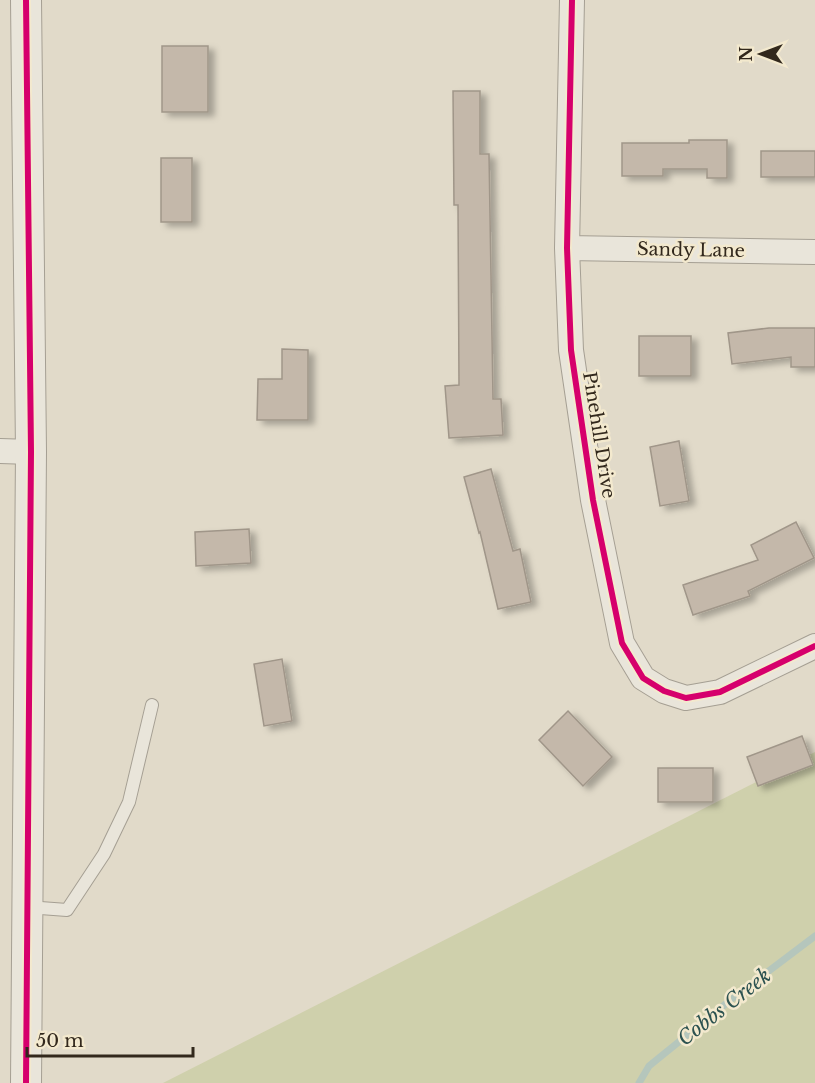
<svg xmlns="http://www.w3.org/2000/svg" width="815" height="1083" font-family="'Libre Baskerville',serif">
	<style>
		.green { fill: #cfd0ac }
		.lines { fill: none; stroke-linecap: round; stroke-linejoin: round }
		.stream { stroke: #b5c6bc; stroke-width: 7 }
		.building { fill: #c4b8aa; stroke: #a09689; stroke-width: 1.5; filter: url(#shadow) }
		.service-casing { stroke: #a59f93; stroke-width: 14 }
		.minor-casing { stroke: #a59f93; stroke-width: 26 }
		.tertiary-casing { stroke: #a59f93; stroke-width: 32 }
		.service { stroke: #e9e5da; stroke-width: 12 }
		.minor { stroke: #e9e5da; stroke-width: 24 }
		.tertiary { stroke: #e9e5da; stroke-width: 30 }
		.cycleway-casing { stroke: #f3e9ce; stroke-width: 10 }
		.cycleway { stroke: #d6006c; stroke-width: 6 }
		.labels { text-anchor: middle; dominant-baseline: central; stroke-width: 5; stroke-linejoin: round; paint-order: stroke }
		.street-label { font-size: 18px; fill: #32281c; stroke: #f3e9ce }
		.water-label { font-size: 20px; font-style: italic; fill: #2c5250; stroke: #f3e9ce }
	</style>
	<defs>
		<filter id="shadow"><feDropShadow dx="6" dy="4" stdDeviation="3" flood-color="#0004"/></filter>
	</defs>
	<rect width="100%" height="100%" fill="#e1dac9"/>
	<path class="green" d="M 815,752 L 815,1083 L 163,1083 Z"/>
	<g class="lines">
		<path class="stream" d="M 639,1083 L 649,1066 L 733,998 L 815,936"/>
	</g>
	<path class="building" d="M 162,46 L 208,46 L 208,112 L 162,112 Z
		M 453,91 L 480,91 L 480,154 L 489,154 L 493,399 L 501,399 L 503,435 L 449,438 L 445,386 L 459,385 L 458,205 L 454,205 Z
		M 689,140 L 727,140 L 727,178 L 707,178 L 707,169 L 663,169 L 663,176 L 622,176 L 622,143 L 689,143 Z
		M 761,151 L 815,151 L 815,177 L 761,177 Z
		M 161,158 L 192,158 L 192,222 L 161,222 Z
		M 769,328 L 815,328 L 815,367 L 791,367 L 791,357 L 732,364 L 728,333 Z
		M 639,336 L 691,336 L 691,376 L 639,376 Z
		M 282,349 L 308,350 L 308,420 L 257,420 L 258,379 L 282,379 Z
		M 679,441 L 689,501 L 660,506 L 650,447 Z
		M 491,469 L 513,551 L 520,549 L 531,602 L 498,609 L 480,532 L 479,533 L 464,477 Z
		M 796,522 L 814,558 L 748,591 L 750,596 L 693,615 L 683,585 L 758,560 L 751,545 Z
		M 249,529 L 251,563 L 196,566 L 195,532 Z
		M 282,659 L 292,721 L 264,726 L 254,664 Z
		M 568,711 L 612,757 L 583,786 L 539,740 Z
		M 802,736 L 813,765 L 758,786 L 747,757 Z
		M 658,768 L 713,768 L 713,802 L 658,802 Z"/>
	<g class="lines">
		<defs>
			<path id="service" d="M 27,907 L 67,910 L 104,854 L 129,802 L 152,705"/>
			<path id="minor" d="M 572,0 L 567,248 L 571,350 L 593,500 L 622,643 L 643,678 L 664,691 L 686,698 L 720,692 L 815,646
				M 567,248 L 815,252
				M 0,451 L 31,452"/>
			<path id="tertiary" d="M 26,1083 L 31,452 L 26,0"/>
		</defs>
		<use href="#service" class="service-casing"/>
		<use href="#minor" class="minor-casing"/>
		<use href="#tertiary" class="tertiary-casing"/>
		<use href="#service" class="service"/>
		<use href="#minor" class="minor"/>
		<use href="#tertiary" class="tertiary"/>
		<defs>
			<path id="cycleway" d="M 572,0 L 567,248 L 571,350 L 593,500 L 622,643 L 643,678 L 664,691 L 686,698 L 720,692 L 815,646
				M 26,1083 L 31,452 L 26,0"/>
		</defs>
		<use href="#cycleway" class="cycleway-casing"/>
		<use href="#cycleway" class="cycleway"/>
	</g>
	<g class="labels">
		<g class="street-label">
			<text transform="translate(691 250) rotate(1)">Sandy Lane</text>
			<text transform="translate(599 435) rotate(81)">Pinehill Drive</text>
		</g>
		<g class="water-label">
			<text transform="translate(724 1007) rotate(-38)">Cobbs Creek</text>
		</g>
	</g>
	<g transform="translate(761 54) rotate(270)" stroke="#f3e9ce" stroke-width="4.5" paint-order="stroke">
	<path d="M0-4.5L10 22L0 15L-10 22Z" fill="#32281c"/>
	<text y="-9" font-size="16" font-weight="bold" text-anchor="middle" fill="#32281c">N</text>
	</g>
	<path d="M27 1047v9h166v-9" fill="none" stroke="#32281c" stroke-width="3"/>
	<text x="36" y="1047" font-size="18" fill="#32281c" stroke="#f3e9ce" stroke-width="4.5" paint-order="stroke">50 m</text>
</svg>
